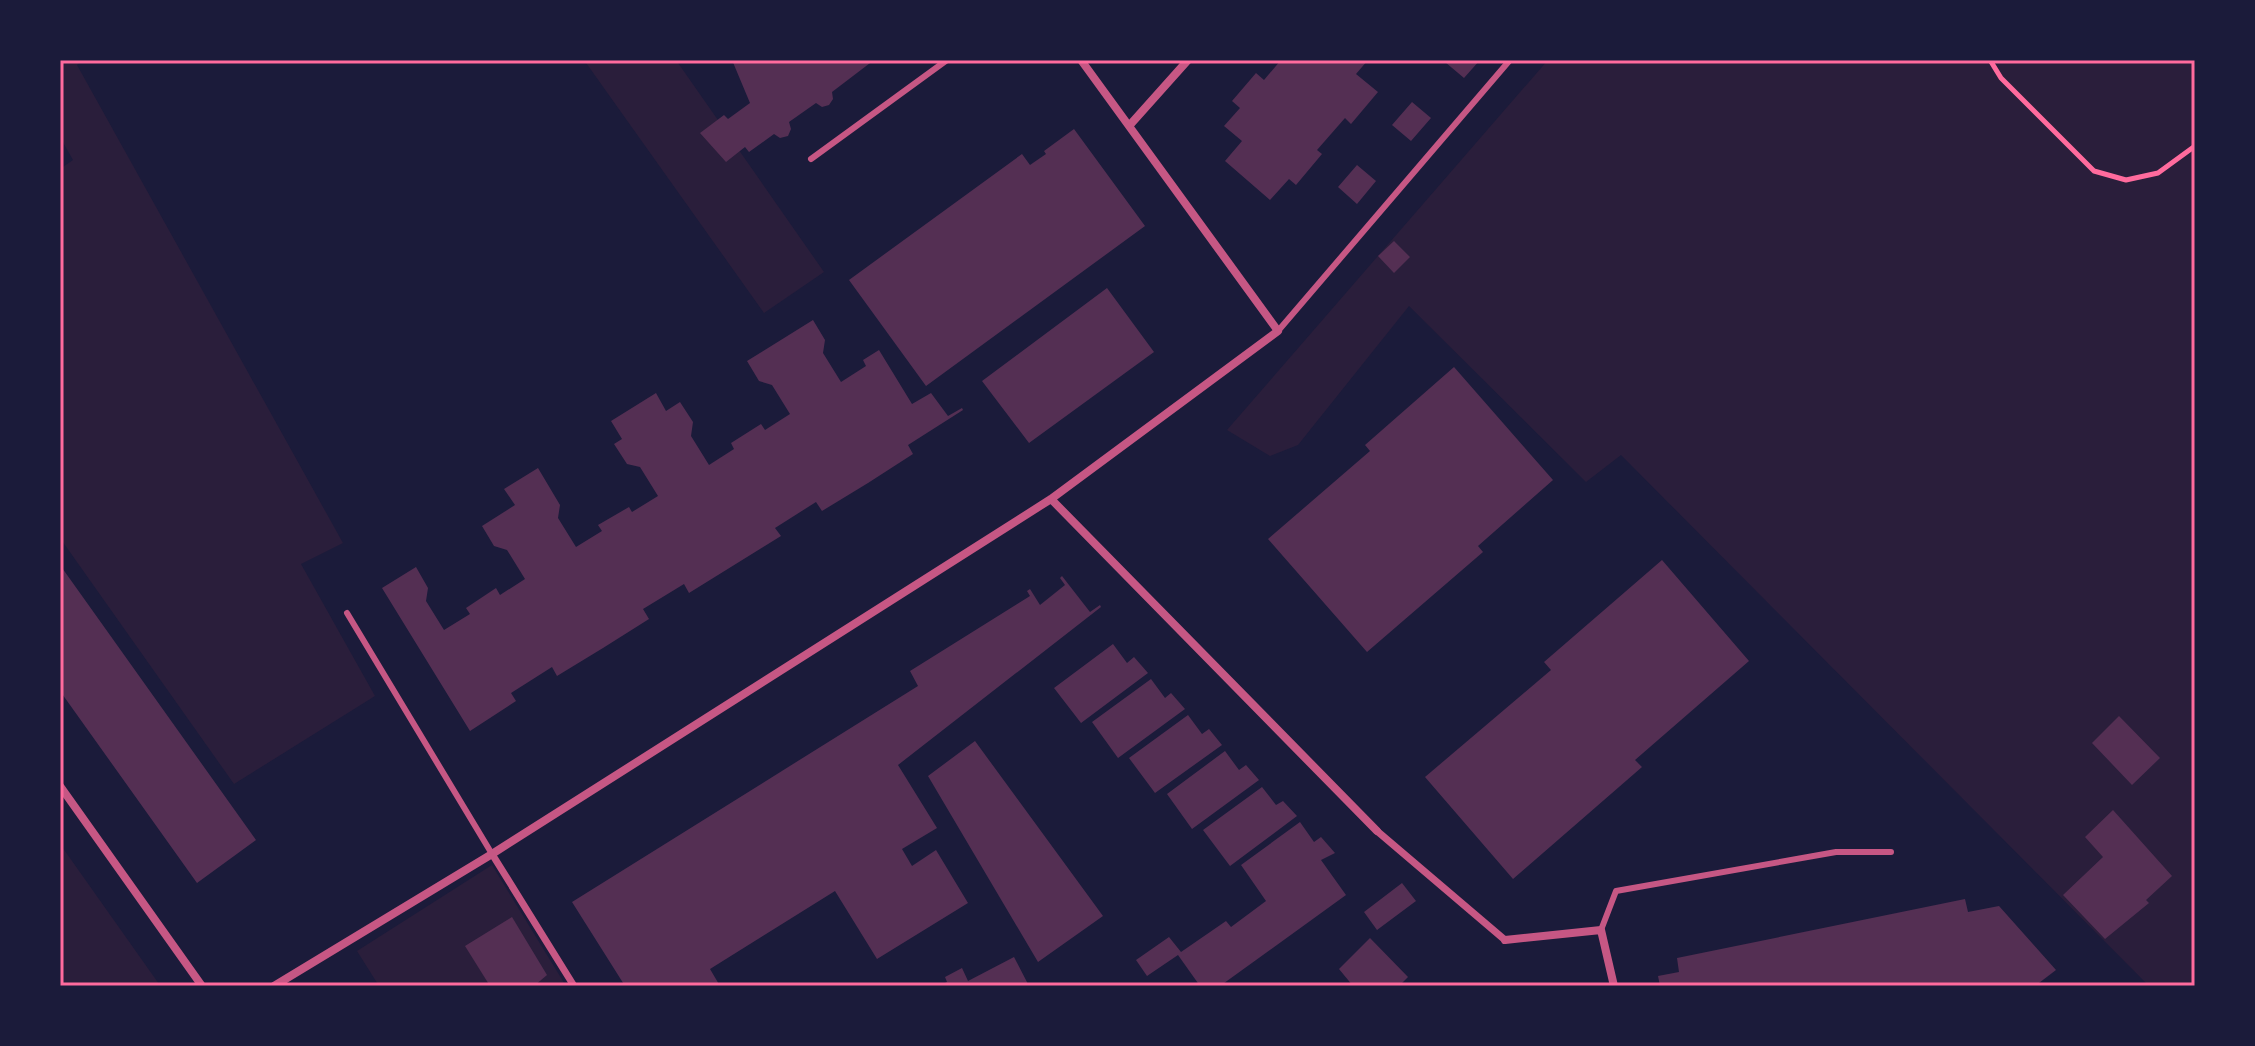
<svg xmlns="http://www.w3.org/2000/svg" width="2255" height="1046" font-family="Commissioner,sans-serif">
	<style>
		.green { fill: #2a1e3b }
		.building { fill: #542f53 }
		.lines { fill: none; stroke-linecap: round; stroke-linejoin: round }
		.path { stroke: #ff6b9d; stroke-width: 5 }
		.service { stroke: #c65784; stroke-width: 6 }
		.pedestrian { stroke: #c65784; stroke-width: 7 }
		.minor { stroke: #c65784; stroke-width: 8 }
		.neatline { fill: none; stroke: #ff6b9d; stroke-width: 3 }
	</style>
	<rect width="100%" height="100%" fill="#1b1b3a"/>
	<path class="green" d="M 60,60 L 82,60 L 77,65 L 343,543 L 301,564 L 375,696 L 234,784 L 60,538 L 60,169 L 73,160 L 60,137 Z
		M 584,60 L 676,60 L 824,272 L 764,313 Z
		M 1548,60 L 2195,60 L 2195,986 L 2149,986 L 1621,455 L 1586,482 L 1409,306 L 1298,445 L 1270,456 L 1227,430 Z
		M 60,844 L 159,984 L 159,986 L 63,986 L 60,982 Z
		M 492,865 L 566,986 L 379,986 L 357,951 Z"/>
	<path class="building" d="M 732,60 L 874,60 L 832,92 L 833,99 L 829,105 L 822,107 L 816,103 L 789,122 L 791,129 L 788,136 L 780,138 L 774,134 L 749,152 L 745,147 L 726,162 L 700,133 L 724,115 L 728,119 L 750,103 Z
		M 1281,60 L 1368,60 L 1356,74 L 1378,92 L 1351,124 L 1345,118 L 1317,150 L 1322,154 L 1296,185 L 1289,179 L 1270,200 L 1225,161 L 1242,141 L 1224,126 L 1240,108 L 1232,101 L 1256,73 L 1264,80 Z
		M 1447,60 L 1480,60 L 1464,78 L 1445,62 Z
		M 1412,102 L 1431,118 L 1411,141 L 1392,125 Z
		M 1074,129 L 1145,226 L 926,386 L 849,280 L 1022,154 L 1030,165 L 1046,154 L 1044,151 Z
		M 1357,165 L 1376,181 L 1357,204 L 1338,187 Z
		M 1394,241 L 1410,257 L 1394,273 L 1378,256 Z
		M 1107,288 L 1154,352 L 1029,443 L 982,381 Z
		M 813,320 L 825,340 L 823,353 L 841,382 L 866,366 L 863,360 L 879,350 L 912,404 L 931,393 L 948,416 L 962,408 L 963,410 L 908,445 L 913,454 L 868,483 L 822,511 L 816,502 L 775,528 L 781,536 L 689,593 L 684,584 L 643,609 L 649,619 L 603,648 L 557,676 L 552,667 L 511,693 L 516,701 L 470,731 L 382,588 L 416,567 L 428,588 L 426,601 L 444,630 L 470,614 L 466,608 L 496,588 L 500,595 L 525,579 L 507,550 L 494,546 L 482,526 L 515,505 L 504,489 L 538,468 L 560,505 L 558,518 L 576,547 L 602,531 L 598,525 L 629,507 L 632,512 L 658,496 L 640,467 L 627,464 L 614,444 L 622,439 L 611,421 L 656,393 L 666,411 L 680,402 L 693,422 L 691,436 L 709,465 L 734,449 L 731,443 L 761,424 L 765,430 L 790,414 L 772,385 L 759,381 L 747,361 Z
		M 1454,367 L 1553,480 L 1478,546 L 1483,552 L 1367,652 L 1268,539 L 1370,451 L 1365,445 Z
		M 1662,560 L 1749,661 L 1635,760 L 1642,767 L 1513,879 L 1425,777 L 1551,670 L 1544,662 Z
		M 60,565 L 256,840 L 197,883 L 60,691 Z
		M 1062,576 L 1090,612 L 1100,605 L 1101,607 L 898,765 L 937,828 L 902,849 L 912,866 L 936,850 L 968,903 L 877,959 L 835,891 L 710,969 L 720,986 L 625,986 L 572,902 L 918,686 L 910,671 L 1030,596 L 1027,591 L 1030,589 L 1040,605 L 1065,585 L 1060,578 Z
		M 1113,644 L 1127,663 L 1134,657 L 1148,673 L 1081,723 L 1054,688 Z
		M 1151,679 L 1165,698 L 1171,693 L 1185,709 L 1118,758 L 1092,722 Z
		M 1188,715 L 1202,734 L 1209,729 L 1222,745 L 1155,793 L 1129,758 Z
		M 2119,716 L 2160,758 L 2132,785 L 2092,743 Z
		M 975,741 L 1103,916 L 1038,962 L 928,776 Z
		M 1225,751 L 1239,770 L 1246,765 L 1259,780 L 1192,829 L 1167,794 Z
		M 1262,787 L 1276,805 L 1283,801 L 1297,816 L 1230,866 L 1203,830 Z
		M 2113,810 L 2172,876 L 2146,900 L 2149,903 L 2105,939 L 2063,895 L 2103,857 L 2085,837 Z
		M 1300,822 L 1314,842 L 1321,837 L 1335,853 L 1321,860 L 1346,895 L 1220,986 L 1200,986 L 1178,955 L 1147,976 L 1136,960 L 1169,937 L 1181,952 L 1226,921 L 1231,927 L 1266,901 L 1241,865 Z
		M 1402,883 L 1416,901 L 1377,930 L 1364,912 Z
		M 1965,899 L 1968,912 L 1999,906 L 2056,970 L 2035,986 L 1660,986 L 1658,976 L 1679,972 L 1677,958 Z
		M 512,917 L 547,975 L 534,986 L 490,986 L 465,946 Z
		M 1370,938 L 1408,977 L 1399,986 L 1353,986 L 1339,969 Z
		M 1014,957 L 1029,986 L 939,986 L 947,982 L 945,977 L 962,968 L 968,981 Z"/>
	<g class="lines">
		<path class="path" d="M 1990,60 L 2001,78 L 2094,171 L 2126,180 L 2158,173 L 2195,146"/>
		<path class="service" d="M 811,159 L 947,60
			M 1278,331 L 1510,60
			M 347,613 L 492,854
			M 1601,930 L 1616,891 L 1836,852 L 1891,852"/>
		<path class="pedestrian" d="M 1377,831 L 1505,940
			M 492,854 L 574,986"/>
		<path class="minor" d="M 1129,126 L 1188,60
			M 1051,499 L 1377,831
			M 60,786 L 202,986
			M 1505,940 L 1601,930 L 1614,986
			M 274,986 L 492,854 L 1051,499 L 1278,331 L 1081,60"/>
	</g>
	<rect width="2255" height="1046" fill="none" stroke="#1b1b3a" stroke-width="124"/>
	<rect x="62" y="62" width="2131" height="922" class="neatline"/>
</svg>
